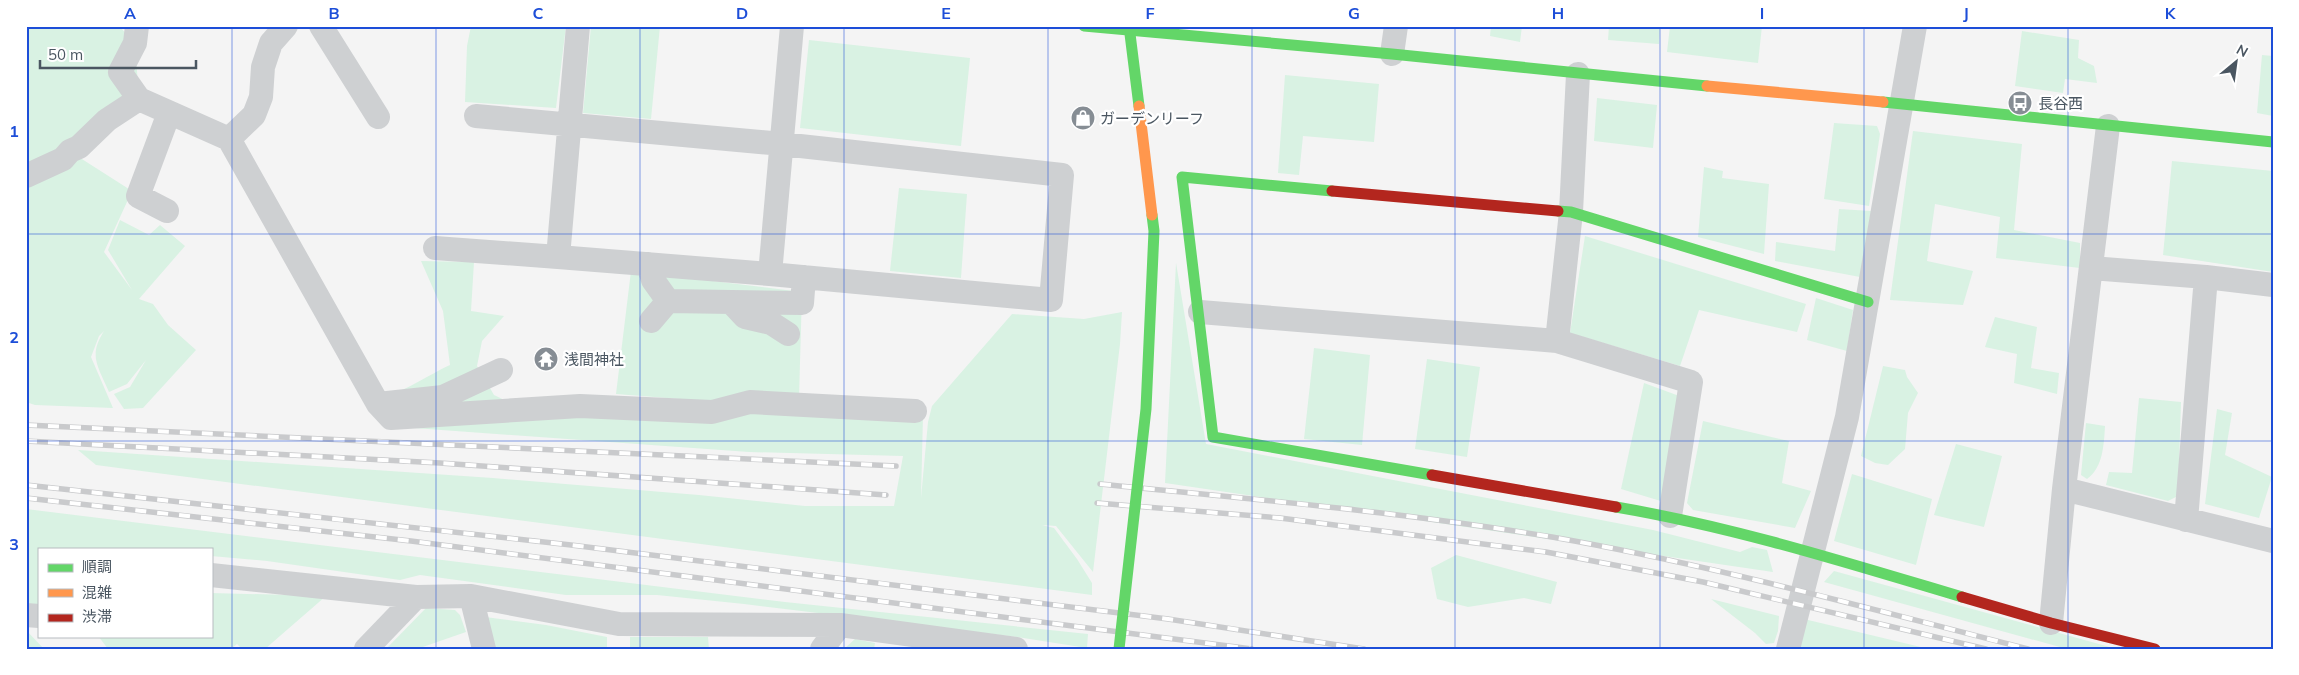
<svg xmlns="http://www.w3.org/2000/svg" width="2299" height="675" font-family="Mulish,'Noto Sans JP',sans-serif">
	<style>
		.green { fill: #d9f2e3 }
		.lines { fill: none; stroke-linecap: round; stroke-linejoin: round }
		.street { stroke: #ced0d2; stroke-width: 24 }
		.fast { stroke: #63d668; stroke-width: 11 }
		.slow { stroke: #ff974d; stroke-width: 11 }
		.jam { stroke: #b3261e; stroke-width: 11 }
		.rail-casing { stroke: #c9cacc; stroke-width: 5.5 }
		.rail { stroke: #fff; stroke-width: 4; stroke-dasharray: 11; stroke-linecap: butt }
		.fast-bridge { stroke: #63d668; stroke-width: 11 }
		.slow-bridge { stroke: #ff974d; stroke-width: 11 }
		.grid { fill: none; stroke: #1d4ed8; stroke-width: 1; stroke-opacity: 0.55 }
		.labels { text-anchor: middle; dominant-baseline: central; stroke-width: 4.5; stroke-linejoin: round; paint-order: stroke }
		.poi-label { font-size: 15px; fill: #4a5661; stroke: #fff; text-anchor: start }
		.neatline { fill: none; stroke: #1d4ed8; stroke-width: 2 }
		.grid-label { font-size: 16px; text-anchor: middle; font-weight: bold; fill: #1d4ed8 }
	</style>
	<rect width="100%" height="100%" fill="#f4f4f4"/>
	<path class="green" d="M 26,26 L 119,26 L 135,43 L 139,99 L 74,154 L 132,191 L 104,252 L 132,290 L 108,250 L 120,220 L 149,235 L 160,225 L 185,246 L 139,299 L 153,304 L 168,325 L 196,350 L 143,408 L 124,409 L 114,394 L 130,387 L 146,360 L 127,384 L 109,392 C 98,366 88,356 104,331 L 99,336 L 91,357 L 113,408 L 35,405 L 26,402 Z
		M 471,26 L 566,26 L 556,108 L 465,102 L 467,46 Z
		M 591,26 L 660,26 L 651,119 L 583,113 Z
		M 1491,26 L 1522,26 L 1520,42 L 1490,36 Z
		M 1609,26 L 1660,26 L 1659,44 L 1608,40 Z
		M 1670,26 L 1762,26 L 1758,63 L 1667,52 Z
		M 2022,31 L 2079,40 L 2078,58 L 2094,66 L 2097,83 L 2065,79 L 2063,93 L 2015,86 Z
		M 809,40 L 970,58 L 961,146 L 800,128 Z
		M 2262,55 L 2273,56 L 2273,116 L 2257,113 Z
		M 1285,75 L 1379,84 L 1374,142 L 1303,136 L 1299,175 L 1278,173 Z
		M 1597,98 L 1657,105 L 1653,148 L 1594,141 Z
		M 1834,123 L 1877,126 L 1880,134 L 1869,206 L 1824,199 Z
		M 1913,131 L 2022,144 L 2014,230 L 2080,243 L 2080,268 L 1996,258 L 2000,217 L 1935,204 L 1927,261 L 1973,271 L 1963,305 L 1890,300 Z
		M 2172,161 L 2273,171 L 2273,272 L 2163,255 Z
		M 1704,167 L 1723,171 L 1722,178 L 1769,184 L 1764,254 L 1698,237 Z
		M 899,188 L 967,194 L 961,278 L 890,271 Z
		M 1839,209 L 1871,211 L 1860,277 L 1775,261 L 1776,242 L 1835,251 Z
		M 1585,236 L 1806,304 L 1797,332 L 1699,310 L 1680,366 L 1570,333 Z
		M 421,261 L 474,262 L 471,311 L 504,316 L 482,341 L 477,366 L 494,395 L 517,406 L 381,397 C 401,394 430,374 450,365 L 443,311 Z
		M 1176,263 L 1206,444 L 1653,530 L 1740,552 L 1752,547 L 1767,550 L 1773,572 L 1165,483 Z
		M 631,271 L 802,292 L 799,398 L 718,402 L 616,394 Z
		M 1816,298 L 1853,310 L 1847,351 L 1807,340 Z
		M 1122,312 L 1120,344 L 1093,572 L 1056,526 L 1042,525 L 1054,528 L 1077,559 L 1092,583 L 1092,595 L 96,465 L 78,450 L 493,478 L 699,495 L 805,506 L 894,506 L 903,456 L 749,452 L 414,428 L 750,405 L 923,415 L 921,498 L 928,422 L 932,406 L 1012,314 L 1084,319 Z
		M 1995,317 L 2037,327 L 2031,368 L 2059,373 L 2057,394 L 2014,383 L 2017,354 L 1985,347 Z
		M 1314,348 L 1370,355 L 1362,445 L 1304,439 Z
		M 1427,359 L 1480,367 L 1467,457 L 1415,449 Z
		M 1883,366 L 1905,370 L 1907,377 L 1918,393 L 1908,413 L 1905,449 L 1888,465 L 1875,463 L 1861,456 Z
		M 1644,383 L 1682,397 L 1664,502 L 1621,489 Z
		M 2139,398 L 2181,402 L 2178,496 L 2168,501 L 2106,485 L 2109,472 L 2132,473 Z
		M 2217,409 L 2232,413 L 2225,455 L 2272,477 L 2259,518 L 2205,504 Z
		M 1703,421 L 1789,441 L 1782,483 L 1811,491 L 1795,528 L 1693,510 L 1687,503 Z
		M 2086,423 L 2105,426 C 2104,444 2103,468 2087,479 L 2081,475 Z
		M 1956,444 L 2002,456 L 1984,527 L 1934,515 Z
		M 1852,474 L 1932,499 L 1916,565 L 1834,541 Z
		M 26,509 L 785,602 L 1088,634 L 1087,648 L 1017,637 L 744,604 L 657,595 L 566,595 L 420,575 L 400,580 L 267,561 L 211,556 L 211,549 L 39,549 L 39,608 L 26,606 Z
		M 1456,555 L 1557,582 L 1551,604 L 1524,598 L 1468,607 L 1437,599 L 1431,568 Z
		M 1834,571 L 2117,649 L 2067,649 L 1824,582 Z
		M 211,593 L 326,596 L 265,649 L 242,649 L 237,644 L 231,649 L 108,649 L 99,637 L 211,636 Z
		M 1711,599 L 1779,616 L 1778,631 L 1774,643 L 1766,644 L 1755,633 Z
		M 426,608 L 455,610 L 460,615 L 466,632 L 417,649 L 386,649 Z
		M 485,617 L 546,625 L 607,637 L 607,648 L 495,649 Z
		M 1804,619 L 1929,649 L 1796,649 Z
		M 26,630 L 44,649 L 26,649 Z
		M 630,637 L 708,637 L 709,649 L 630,649 Z
		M 855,639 L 875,643 L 874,649 L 844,649 Z"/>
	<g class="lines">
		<path class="street" d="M 321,26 L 378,117
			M 1392,54 L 1396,26
			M 139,99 L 229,139 L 378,404 L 391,418 L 580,406 L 712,412 L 750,402 L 915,411
			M 476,116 L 782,144 L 1062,175 L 1051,300 L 770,274 L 558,257 L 578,26
			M 229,139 L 254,115 L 261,97 L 263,67 L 271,43 L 286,26
			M 26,176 L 63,159 L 70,151 L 79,147 L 107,120 L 139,99 L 120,72 L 135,43 L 137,26
			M 167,211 L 138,196 L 169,113
			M 435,248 L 558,257
			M 648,264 L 653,280 L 668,301 L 802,303 L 804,277
			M 2091,268 L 2206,277 L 2273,285
			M 770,274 L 792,26
			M 731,302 L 745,317 L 771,323 L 788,334
			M 1200,312 L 1557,341 L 1691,382 L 1670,516
			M 651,321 L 668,301
			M 1557,341 L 1571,212 L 1578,74
			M 378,404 L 443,397 L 501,370
			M 2064,489 L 2273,541
			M 2186,520 L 2206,277
			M 211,575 L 416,597 L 471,596 L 619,624 L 840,625 L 1016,649
			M 471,596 L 484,649
			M 26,615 L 39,616
			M 2051,623 L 2064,489 L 2108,126
			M 366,649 L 416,597
			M 822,649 L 840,625
			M 1788,649 L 1847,417 L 1915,26"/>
		<path class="fast" d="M 1084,26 L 1392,54 L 1707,86
			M 1129,26 L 1139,106
			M 1883,102 L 2273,142
			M 1332,191 L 1182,177 L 1213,437 L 1432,475
			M 1558,211 L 1571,212 L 1868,302
			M 1616,507 C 1734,527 1848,563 1962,597"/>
		<path class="slow" d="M 1707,86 L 1883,102"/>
		<path class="jam" d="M 1332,191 L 1558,211
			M 1432,475 L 1616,507
			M 1962,597 L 2051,623 L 2155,649"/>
		<defs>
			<path id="rail" d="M 26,425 L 896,466
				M 26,441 L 440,463 L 886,495
				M 1100,484 C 1251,499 1403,512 1552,537 C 1713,565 1870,609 2028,649
				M 26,485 L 571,545 L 1168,619 L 1364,649
				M 26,498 L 411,541 L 1252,649
				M 1097,503 L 1280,518 L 1546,552 L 1703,582 L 1986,649"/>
		</defs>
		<use href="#rail" class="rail-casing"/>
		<use href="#rail" class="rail"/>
		<path class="fast-bridge" d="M 1119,649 L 1146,409 L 1154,231 L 1152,215"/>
		<path class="slow-bridge" d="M 1139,106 L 1152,215"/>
	</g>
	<path class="grid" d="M 232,26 L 232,649M 436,26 L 436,649M 640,26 L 640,649M 844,26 L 844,649M 1048,26 L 1048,649M 1252,26 L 1252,649M 1455,26 L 1455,649M 1660,26 L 1660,649M 1864,26 L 1864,649M 2068,26 L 2068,649M 26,234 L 2273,234M 26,441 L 2273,441"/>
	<defs>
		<symbol id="bus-disc" viewBox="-11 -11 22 22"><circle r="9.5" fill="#868d94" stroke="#fff"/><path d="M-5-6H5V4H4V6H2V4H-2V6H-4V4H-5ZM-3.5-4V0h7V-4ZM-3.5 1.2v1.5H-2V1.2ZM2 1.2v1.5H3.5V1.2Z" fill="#fff"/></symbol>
		<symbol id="shop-disc" viewBox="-11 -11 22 22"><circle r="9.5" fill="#868d94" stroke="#fff"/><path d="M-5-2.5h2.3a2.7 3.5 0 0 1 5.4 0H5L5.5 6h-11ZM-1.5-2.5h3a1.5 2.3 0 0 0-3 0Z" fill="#fff"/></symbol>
		<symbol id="temple-disc" viewBox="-11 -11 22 22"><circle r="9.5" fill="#868d94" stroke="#fff"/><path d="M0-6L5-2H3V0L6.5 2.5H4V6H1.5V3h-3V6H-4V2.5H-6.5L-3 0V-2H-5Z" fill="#fff"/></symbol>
	</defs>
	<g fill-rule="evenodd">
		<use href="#bus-disc" x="2006" y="89" width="28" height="28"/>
		<use href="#shop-disc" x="1069" y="104" width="28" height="28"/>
		<use href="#temple-disc" x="532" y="345" width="28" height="28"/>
	</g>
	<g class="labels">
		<g class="poi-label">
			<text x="2038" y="103">長谷西</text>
			<text x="1100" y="118">ガーデンリーフ</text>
			<text x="564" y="359">浅間神社</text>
		</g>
	</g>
	<rect width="2299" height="675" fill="none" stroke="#ffffff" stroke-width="55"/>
	<rect x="38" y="548" width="175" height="90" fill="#ffffff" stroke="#b7bbc0"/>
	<rect x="48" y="564" width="25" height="8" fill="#63d668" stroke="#b7bbc0"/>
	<text x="82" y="572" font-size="15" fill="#4a5661">順調</text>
	<rect x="48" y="589" width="25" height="8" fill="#ff974d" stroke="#b7bbc0"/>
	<text x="82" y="598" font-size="15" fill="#4a5661">混雑</text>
	<rect x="48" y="614" width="25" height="8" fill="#b3261e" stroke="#b7bbc0"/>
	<text x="82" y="622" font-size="15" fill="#4a5661">渋滞</text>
	<g transform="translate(2236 62) rotate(29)" stroke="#ffffff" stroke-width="4" paint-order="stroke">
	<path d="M0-4L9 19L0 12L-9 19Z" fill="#4a5661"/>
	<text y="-8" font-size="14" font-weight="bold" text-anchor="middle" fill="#4a5661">N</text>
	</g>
	<path d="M40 60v8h156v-8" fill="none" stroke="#4a5661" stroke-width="2.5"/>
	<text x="48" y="60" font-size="15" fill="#4a5661" stroke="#ffffff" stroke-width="4" paint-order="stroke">50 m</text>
	<rect x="28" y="28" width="2244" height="620" class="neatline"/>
	<g class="grid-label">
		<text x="130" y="19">A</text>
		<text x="334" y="19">B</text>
		<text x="538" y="19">C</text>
		<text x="742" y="19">D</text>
		<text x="946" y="19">E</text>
		<text x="1150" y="19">F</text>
		<text x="1354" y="19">G</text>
		<text x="1558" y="19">H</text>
		<text x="1762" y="19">I</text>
		<text x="1966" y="19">J</text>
		<text x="2170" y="19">K</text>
		<text x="14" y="137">1</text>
		<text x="14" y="343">2</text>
		<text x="14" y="550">3</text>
	</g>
</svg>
